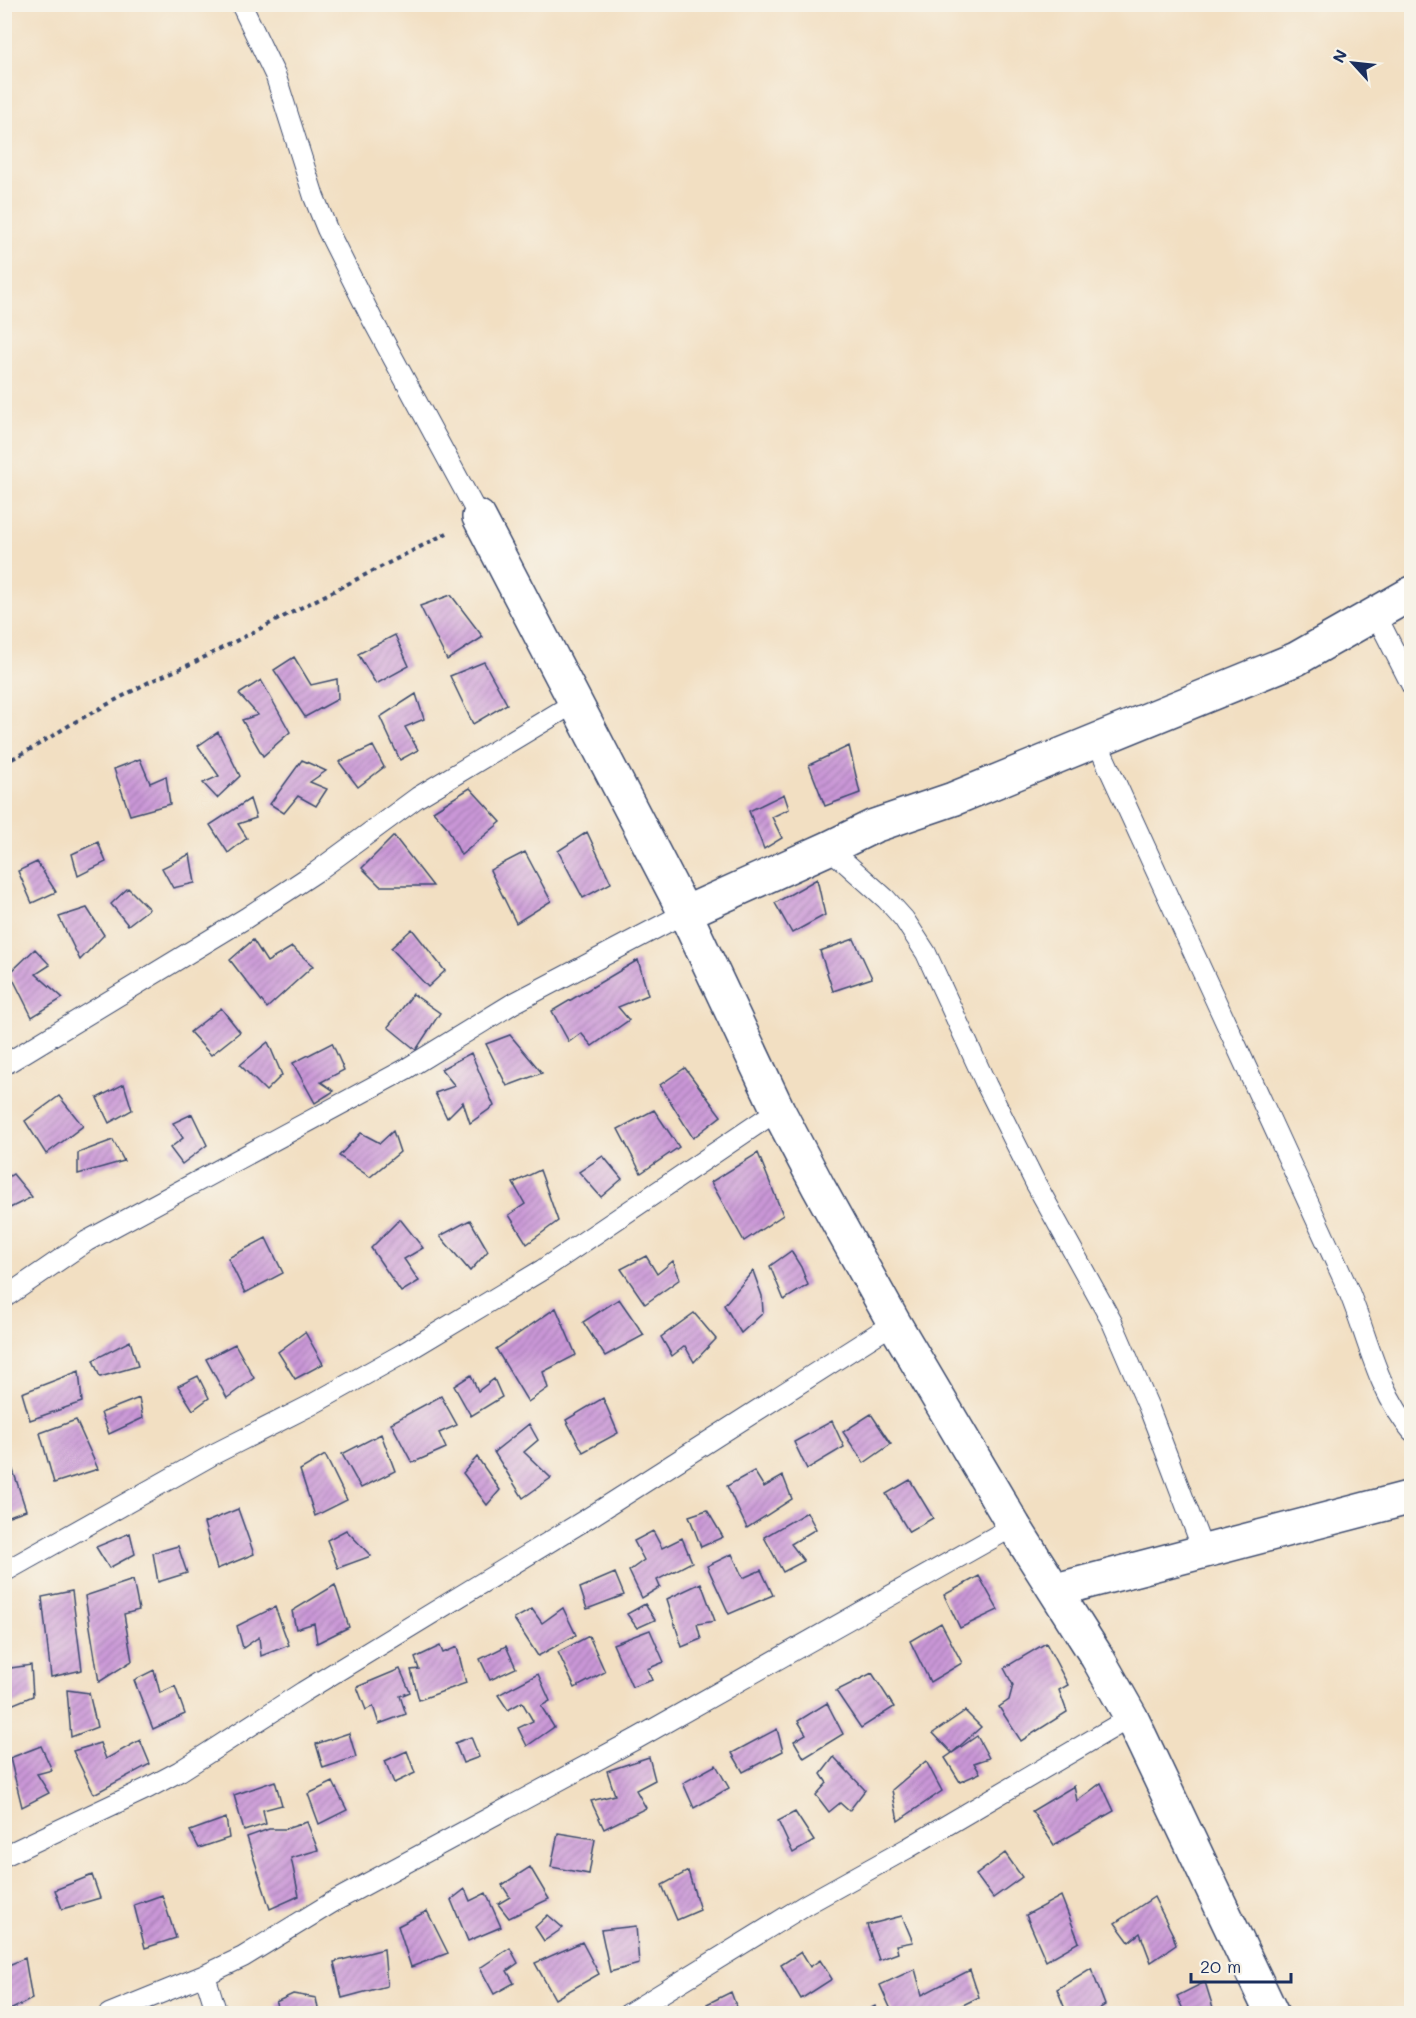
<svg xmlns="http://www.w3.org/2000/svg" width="1416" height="2018" font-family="Mali,sans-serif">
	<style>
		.building { fill: url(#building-hatch) }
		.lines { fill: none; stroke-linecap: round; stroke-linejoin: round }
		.service-casing { stroke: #3b496d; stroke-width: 22 }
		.minor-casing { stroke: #3b496d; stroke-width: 36 }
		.path { stroke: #3b496d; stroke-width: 4; stroke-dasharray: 4.5 4.5; stroke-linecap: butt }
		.service { stroke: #fff; stroke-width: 20 }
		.minor { stroke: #fff; stroke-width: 33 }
	</style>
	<defs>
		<pattern id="building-hatch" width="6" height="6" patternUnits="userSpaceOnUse" patternTransform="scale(1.5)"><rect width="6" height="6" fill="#ca97d7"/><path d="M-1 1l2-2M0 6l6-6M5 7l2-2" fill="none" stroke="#a37cb2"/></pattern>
	</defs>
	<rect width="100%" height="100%" fill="#f7f3e8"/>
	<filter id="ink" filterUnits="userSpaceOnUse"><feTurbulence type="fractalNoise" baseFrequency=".0167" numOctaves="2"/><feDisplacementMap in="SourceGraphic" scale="12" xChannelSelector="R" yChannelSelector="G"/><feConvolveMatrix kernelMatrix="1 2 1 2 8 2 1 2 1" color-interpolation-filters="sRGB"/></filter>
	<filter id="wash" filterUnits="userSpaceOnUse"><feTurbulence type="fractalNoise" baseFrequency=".008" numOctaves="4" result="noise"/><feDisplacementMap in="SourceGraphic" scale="24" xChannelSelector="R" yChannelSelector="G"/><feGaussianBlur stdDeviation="1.35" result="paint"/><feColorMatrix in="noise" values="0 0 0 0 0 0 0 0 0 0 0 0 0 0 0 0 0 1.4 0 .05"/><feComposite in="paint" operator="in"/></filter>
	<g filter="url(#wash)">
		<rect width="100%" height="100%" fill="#f2dfc2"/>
		<g id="blocks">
			<path class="building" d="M 451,595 L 483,637 L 447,660 L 420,606 Z
				M 395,635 L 409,666 L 376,684 L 358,654 Z
				M 294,657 L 311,685 L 337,679 L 338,699 L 305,717 L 274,670 Z
				M 484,662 L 507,704 L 473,724 L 450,676 Z
				M 261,680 L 290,732 L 263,756 L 242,720 L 258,715 L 239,694 Z
				M 416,694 L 424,719 L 405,727 L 418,750 L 400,760 L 380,717 Z
				M 218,732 L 240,776 L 217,798 L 203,783 L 219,776 L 198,746 Z
				M 373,746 L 384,767 L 358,787 L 339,762 Z
				M 849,746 L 860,793 L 825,806 L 809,765 Z
				M 140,759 L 150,783 L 166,776 L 170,804 L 130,815 L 114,769 Z
				M 302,760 L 326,771 L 310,782 L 327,789 L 316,806 L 298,796 L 284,813 L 270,804 Z
				M 470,788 L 501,822 L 461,855 L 447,827 L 433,811 Z
				M 784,794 L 789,809 L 772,817 L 782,838 L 764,849 L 749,811 Z
				M 250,799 L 256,818 L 238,824 L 247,838 L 228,853 L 210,825 Z
				M 587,832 L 611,883 L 583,898 L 558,851 Z
				M 394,836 L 433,886 L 380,886 L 362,868 Z
				M 98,842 L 106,862 L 78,876 L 72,854 Z
				M 525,852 L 551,901 L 516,923 L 490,870 Z
				M 190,854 L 195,883 L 173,888 L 162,868 Z
				M 37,862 L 56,892 L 32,903 L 18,871 Z
				M 817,879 L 825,915 L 792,933 L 775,903 Z
				M 128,888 L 149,909 L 128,925 L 111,904 Z
				M 87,908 L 104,935 L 80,960 L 59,917 Z
				M 412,929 L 445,971 L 428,987 L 391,948 Z
				M 854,939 L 872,978 L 833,991 L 820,951 Z
				M 253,940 L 267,962 L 292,947 L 313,966 L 267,1008 L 230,960 Z
				M 35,949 L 50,965 L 36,974 L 63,998 L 32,1017 L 10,973 Z
				M 638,960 L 648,995 L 618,1007 L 629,1020 L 592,1046 L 581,1033 L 569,1042 L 552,1011 Z
				M 413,994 L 440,1013 L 416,1050 L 388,1027 Z
				M 221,1008 L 240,1032 L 211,1055 L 190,1032 Z
				M 510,1035 L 542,1073 L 507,1086 L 486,1044 Z
				M 268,1042 L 282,1075 L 266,1091 L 240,1065 Z
				M 332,1043 L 344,1070 L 321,1082 L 334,1091 L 315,1103 L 293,1063 Z
				M 471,1053 L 494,1106 L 470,1123 L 463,1102 L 447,1118 L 435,1093 L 455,1086 L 441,1069 Z
				M 685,1068 L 721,1116 L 693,1138 L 660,1085 Z
				M 124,1084 L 132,1110 L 109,1123 L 97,1098 Z
				M 59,1096 L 83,1126 L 46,1154 L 25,1121 Z
				M 654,1110 L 679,1147 L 641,1173 L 618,1129 Z
				M 192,1114 L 207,1145 L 182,1164 L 170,1148 L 183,1138 L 173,1123 Z
				M 393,1131 L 400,1152 L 370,1177 L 339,1156 L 361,1133 L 380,1143 Z
				M 113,1140 L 124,1161 L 78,1174 L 78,1153 Z
				M 758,1153 L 783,1215 L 744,1241 L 711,1182 Z
				M 603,1156 L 622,1179 L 601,1197 L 579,1172 Z
				M 540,1170 L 558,1221 L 527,1244 L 509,1215 L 525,1204 L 513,1183 Z
				M 13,1174 L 32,1197 L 6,1210 L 4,1180 Z
				M 400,1219 L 423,1248 L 404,1259 L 419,1281 L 401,1292 L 371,1248 Z
				M 470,1220 L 488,1251 L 470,1271 L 440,1236 Z
				M 266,1238 L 283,1273 L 245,1293 L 228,1258 Z
				M 791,1251 L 801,1267 L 808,1285 L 784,1300 L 770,1266 Z
				M 646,1256 L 657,1274 L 673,1261 L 680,1279 L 645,1304 L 621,1269 Z
				M 753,1271 L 762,1296 L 763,1313 L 741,1333 L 724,1305 Z
				M 619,1299 L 644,1335 L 605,1356 L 583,1322 Z
				M 556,1308 L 576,1355 L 543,1372 L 548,1388 L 528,1402 L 496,1349 Z
				M 694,1313 L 716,1339 L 694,1362 L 685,1346 L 672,1356 L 661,1337 Z
				M 305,1332 L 323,1364 L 295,1379 L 278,1352 Z
				M 130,1341 L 138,1366 L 100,1377 L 93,1360 Z
				M 235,1344 L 254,1378 L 227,1398 L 206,1359 Z
				M 79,1371 L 82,1402 L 30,1420 L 22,1393 Z
				M 471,1375 L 478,1391 L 494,1379 L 502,1397 L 471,1416 L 454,1386 Z
				M 198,1376 L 209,1398 L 193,1410 L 178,1386 Z
				M 441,1396 L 457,1425 L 439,1433 L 446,1448 L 412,1463 L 391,1423 Z
				M 139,1398 L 143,1418 L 109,1434 L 101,1413 Z
				M 603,1398 L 618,1433 L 583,1452 L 566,1420 Z
				M 871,1414 L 891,1444 L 864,1463 L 843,1432 Z
				M 76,1420 L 98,1469 L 54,1483 L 40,1433 Z
				M 832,1421 L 844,1447 L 807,1469 L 794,1442 Z
				M 529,1424 L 538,1440 L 524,1452 L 551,1478 L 523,1498 L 494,1452 Z
				M 381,1434 L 395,1471 L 361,1488 L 342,1454 Z
				M 325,1455 L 347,1500 L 315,1516 L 300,1470 Z
				M 477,1457 L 500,1490 L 487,1505 L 463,1473 Z
				M 13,1470 L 26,1510 L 9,1516 L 4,1506 L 4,1473 Z
				M 754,1471 L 764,1487 L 783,1476 L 792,1499 L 747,1528 L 727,1486 Z
				M 910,1480 L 933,1518 L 909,1532 L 886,1494 Z
				M 238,1509 L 254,1554 L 217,1569 L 204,1523 Z
				M 707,1510 L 723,1537 L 701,1547 L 689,1516 Z
				M 807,1512 L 816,1529 L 791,1544 L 804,1561 L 783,1572 L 764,1537 Z
				M 346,1530 L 371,1556 L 338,1568 L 327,1540 Z
				M 653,1531 L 662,1548 L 682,1538 L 692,1562 L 657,1580 L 660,1587 L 642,1598 L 629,1571 L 644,1560 L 634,1541 Z
				M 130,1533 L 135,1554 L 109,1568 L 96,1547 Z
				M 178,1546 L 187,1573 L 158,1582 L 153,1553 Z
				M 732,1554 L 743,1578 L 761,1570 L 773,1595 L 729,1614 L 707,1566 Z
				M 615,1573 L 624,1595 L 587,1609 L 580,1588 Z
				M 979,1576 L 998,1610 L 960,1628 L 944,1595 Z
				M 133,1580 L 139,1610 L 124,1614 L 132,1661 L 99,1682 L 85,1596 Z
				M 701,1583 L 715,1621 L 697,1624 L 701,1639 L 682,1647 L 667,1599 Z
				M 335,1585 L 349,1627 L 317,1643 L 314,1623 L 296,1629 L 292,1611 Z
				M 72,1591 L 82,1670 L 51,1677 L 42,1597 Z
				M 645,1604 L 655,1620 L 637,1628 L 627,1614 Z
				M 275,1607 L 289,1645 L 261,1656 L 259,1637 L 243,1648 L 237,1626 Z
				M 563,1608 L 576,1635 L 538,1656 L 514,1619 L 532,1609 L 542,1623 Z
				M 941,1623 L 962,1663 L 930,1682 L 910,1641 Z
				M 650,1630 L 664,1662 L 647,1669 L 652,1680 L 632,1687 L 613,1644 Z
				M 589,1636 L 605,1672 L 575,1688 L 558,1652 Z
				M 1046,1643 L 1068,1685 L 1059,1690 L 1067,1712 L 1021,1741 L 999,1707 L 1009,1700 L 1013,1685 L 1004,1668 Z
				M 440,1646 L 443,1653 L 457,1647 L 466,1683 L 419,1700 L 411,1670 L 419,1669 L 415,1658 Z
				M 506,1646 L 516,1668 L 490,1680 L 480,1659 Z
				M 31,1665 L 33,1696 L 4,1708 L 4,1669 Z
				M 400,1669 L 410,1692 L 400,1696 L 406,1714 L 379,1724 L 373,1706 L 366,1710 L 357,1687 Z
				M 154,1670 L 160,1693 L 175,1686 L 185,1714 L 153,1729 L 134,1680 Z
				M 872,1673 L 894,1707 L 861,1728 L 836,1691 Z
				M 538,1674 L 550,1701 L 541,1706 L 554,1727 L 527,1746 L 518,1728 L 533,1721 L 522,1702 L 508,1710 L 498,1695 Z
				M 67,1690 L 89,1693 L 97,1727 L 71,1737 Z
				M 827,1703 L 843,1734 L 804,1758 L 794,1741 L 806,1734 L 798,1721 Z
				M 965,1711 L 981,1727 L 952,1753 L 933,1733 Z
				M 777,1729 L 783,1751 L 743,1772 L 732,1753 Z
				M 349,1733 L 356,1757 L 323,1768 L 316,1744 Z
				M 977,1736 L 989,1758 L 974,1763 L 980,1773 L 960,1782 L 945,1758 Z
				M 471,1737 L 479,1757 L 463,1763 L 455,1743 Z
				M 140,1740 L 150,1764 L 94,1794 L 73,1751 L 100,1743 L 106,1759 Z
				M 41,1746 L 52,1770 L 37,1774 L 49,1793 L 22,1807 L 10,1758 Z
				M 407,1751 L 415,1773 L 394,1783 L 385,1761 Z
				M 649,1757 L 655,1780 L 636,1790 L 646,1808 L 604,1829 L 591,1801 L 615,1795 L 607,1771 Z
				M 834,1757 L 865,1790 L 849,1811 L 840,1803 L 829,1812 L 816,1795 L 827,1783 L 821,1774 Z
				M 926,1761 L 942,1791 L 898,1821 L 892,1790 Z
				M 716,1765 L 729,1788 L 694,1808 L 683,1783 Z
				M 275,1781 L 282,1805 L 263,1810 L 266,1824 L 244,1831 L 234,1795 Z
				M 333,1782 L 347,1810 L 319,1824 L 308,1794 Z
				M 1101,1783 L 1114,1811 L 1054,1845 L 1032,1811 L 1074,1786 L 1077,1801 Z
				M 795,1812 L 814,1841 L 793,1853 L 778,1821 Z
				M 226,1818 L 229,1838 L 199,1848 L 190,1831 Z
				M 307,1822 L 318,1850 L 291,1858 L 299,1896 L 270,1909 L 247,1837 L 269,1829 L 286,1829 Z
				M 558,1833 L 595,1839 L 589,1874 L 551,1867 Z
				M 1005,1853 L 1022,1877 L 993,1898 L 976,1875 Z
				M 530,1867 L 549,1899 L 509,1918 L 498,1904 L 510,1897 L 502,1885 Z
				M 688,1871 L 700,1910 L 677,1920 L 662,1885 Z
				M 92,1875 L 100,1898 L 62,1909 L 55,1890 Z
				M 465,1889 L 470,1901 L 486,1893 L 501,1927 L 468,1941 L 451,1900 Z
				M 162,1895 L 176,1938 L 145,1948 L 134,1905 Z
				M 1061,1896 L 1079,1942 L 1046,1961 L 1026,1915 Z
				M 1154,1897 L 1173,1935 L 1176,1945 L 1151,1962 L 1140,1933 L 1129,1942 L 1115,1923 Z
				M 427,1911 L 448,1953 L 411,1967 L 398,1926 Z
				M 548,1915 L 563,1928 L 544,1941 L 535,1927 Z
				M 902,1916 L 913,1942 L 896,1945 L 898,1953 L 879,1960 L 867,1925 Z
				M 636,1926 L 639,1964 L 610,1972 L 601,1930 Z
				M 582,1942 L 599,1974 L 555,1999 L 535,1963 Z
				M 510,1948 L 518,1963 L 507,1971 L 514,1983 L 494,1994 L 480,1968 Z
				M 384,1949 L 387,1986 L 342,1998 L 334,1962 Z
				M 801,1952 L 810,1967 L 820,1960 L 832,1979 L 801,1999 L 781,1965 Z
				M 25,1958 L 32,1999 L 6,2012 L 4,1967 Z
				M 1091,1968 L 1105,2005 L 1091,2014 L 1067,2014 L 1057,1989 Z
				M 915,1969 L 922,1995 L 970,1970 L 979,1997 L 945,2014 L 893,2014 L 880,1985 Z
				M 1205,1982 L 1215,2014 L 1185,2014 L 1177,1996 Z
				M 731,1992 L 739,2014 L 710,2014 L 707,2004 Z
				M 293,1994 L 316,1998 L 319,2014 L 278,2014 L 276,2002 Z
				M 875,2006 L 877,2014 L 859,2014 Z"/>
		</g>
	</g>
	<g filter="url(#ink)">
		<use href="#blocks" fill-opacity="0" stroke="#3b496d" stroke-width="1.5"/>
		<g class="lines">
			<defs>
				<path id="service" d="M 241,4 L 276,77 L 314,197 L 327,229 L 372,319 L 479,517
					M 1375,613 L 1412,686
					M 1096,740 C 1180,919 1259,1099 1343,1278 C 1367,1329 1374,1387 1412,1431
					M 829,848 L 886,899 L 904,919 L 926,953 L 987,1086 L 1036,1184 L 1112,1322 L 1149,1408 L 1203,1550
					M 4,1065 L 246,918 L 316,872 L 418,797 L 576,702
					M 4,1298 L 87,1241 L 406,1069 L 512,1004 L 685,913
					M 4,1572 L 214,1454 L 311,1405 L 404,1353 L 542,1270 L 778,1110
					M 4,1856 L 148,1788 L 180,1771 L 303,1692 L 590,1517 L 894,1323
					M 205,1975 L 217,2014
					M 109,2014 L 205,1975 L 243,1957 L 333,1902 L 636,1739 L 1014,1526
					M 628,2014 L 807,1904 L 908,1848 L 1131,1717"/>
				<path id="minor" d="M 479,517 L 685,913 L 778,1110 L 819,1188 L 894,1323 L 1014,1526 L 1097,1657 L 1131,1717 L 1272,2014
					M 685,913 L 829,848 L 874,826 L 953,799 L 1296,659 L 1412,593
					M 1056,1590 L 1412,1497"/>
			</defs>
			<use href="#service" class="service-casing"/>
			<use href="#minor" class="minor-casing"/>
			<path class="path" d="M 4,763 L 31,749 L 73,723 L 149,682 L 193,663 L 451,531"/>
			<use href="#service" class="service"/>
			<use href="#minor" class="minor"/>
		</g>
	</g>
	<rect width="1416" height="2018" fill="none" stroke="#f7f3e8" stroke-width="24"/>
	<g transform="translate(1353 63) rotate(297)" stroke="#f7f3e8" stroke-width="4.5" paint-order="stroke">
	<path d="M0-4.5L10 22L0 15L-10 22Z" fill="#1b2f5e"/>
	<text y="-9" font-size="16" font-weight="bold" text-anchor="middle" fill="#1b2f5e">N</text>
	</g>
	<path d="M1191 1973v9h100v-9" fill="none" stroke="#1b2f5e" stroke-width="3"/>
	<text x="1200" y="1973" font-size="18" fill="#1b2f5e" stroke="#f7f3e8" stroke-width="4.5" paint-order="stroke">20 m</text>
</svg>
